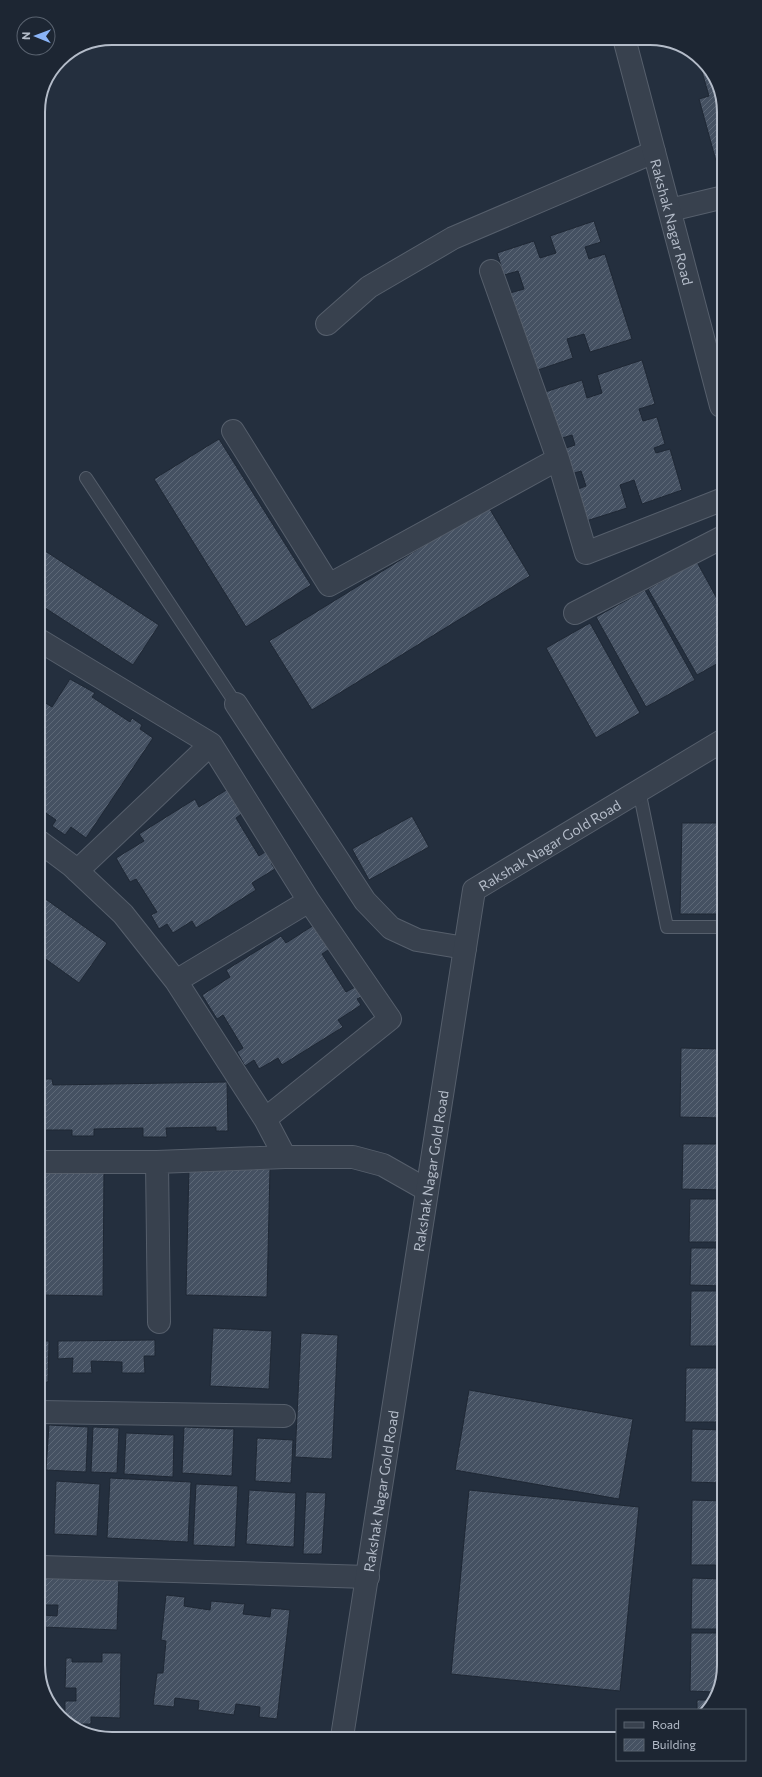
<svg xmlns="http://www.w3.org/2000/svg" width="762" height="1777" font-family="Commissioner,sans-serif">
	<style>
		.building { fill: url(#building-hatch); stroke: #1f2835 }
		.lines { fill: none; stroke-linecap: round; stroke-linejoin: round }
		.service-casing { stroke: #565f6c; stroke-width: 14 }
		.minor-casing { stroke: #565f6c; stroke-width: 24 }
		.tertiary-casing { stroke: #565f6c; stroke-width: 24 }
		.service { stroke: #38414e; stroke-width: 12 }
		.minor { stroke: #38414e; stroke-width: 22 }
		.tertiary { stroke: #38414e; stroke-width: 22 }
		.labels { text-anchor: middle; dominant-baseline: central; stroke-width: 3.5; stroke-linejoin: round; paint-order: stroke }
		.street-label { font-size: 14px; fill: #b4bcc9; stroke: #1d2633 }
		.rim { fill: none; stroke: #b4bcc9; stroke-width: 2 }
	</style>
	<defs>
		<pattern id="building-hatch" width="6" height="6" patternUnits="userSpaceOnUse"><rect width="6" height="6" fill="#455162"/><path d="M-1 1l2-2M0 6l6-6M5 7l2-2" fill="none" stroke="#5d6877"/></pattern>
	</defs>
	<rect width="100%" height="100%" fill="#242f3e"/>
	<path class="building" d="M 708,71 L 720,89 L 720,160 L 716,161 L 699,99 L 709,96 L 702,72 Z
		M 594,221 L 601,242 L 585,247 L 589,259 L 605,254 L 632,339 L 590,352 L 584,334 L 567,339 L 573,358 L 535,371 L 510,293 L 524,289 L 518,271 L 504,275 L 497,253 L 534,241 L 540,258 L 556,253 L 550,236 Z
		M 642,360 L 655,404 L 639,409 L 643,421 L 657,417 L 665,444 L 654,448 L 656,453 L 670,449 L 682,490 L 642,504 L 634,480 L 620,485 L 627,508 L 583,522 L 573,491 L 586,486 L 581,471 L 571,474 L 563,449 L 575,445 L 572,435 L 559,439 L 542,393 L 582,380 L 587,398 L 602,393 L 597,375 Z
		M 219,439 L 311,585 L 246,627 L 154,479 Z
		M 488,506 L 530,576 L 312,710 L 269,641 Z
		M 39,547 L 159,625 L 133,665 L 39,604 Z
		M 697,562 L 721,606 L 722,661 L 697,675 L 648,589 Z
		M 645,590 L 695,680 L 646,707 L 596,617 Z
		M 590,623 L 640,713 L 596,738 L 546,648 Z
		M 70,679 L 95,693 L 92,697 L 130,722 L 132,718 L 142,725 L 140,729 L 153,738 L 86,838 L 71,827 L 65,835 L 52,826 L 56,820 L 40,809 L 40,709 L 44,702 L 52,707 Z
		M 228,789 L 244,812 L 236,818 L 259,856 L 268,850 L 275,861 L 271,863 L 275,869 L 252,883 L 256,890 L 196,928 L 192,921 L 173,933 L 167,924 L 159,929 L 151,915 L 157,912 L 136,879 L 130,882 L 116,858 L 144,841 L 139,834 L 195,799 L 199,807 Z
		M 412,816 L 429,847 L 369,880 L 352,849 Z
		M 682,823 L 722,823 L 722,914 L 680,914 Z
		M 40,895 L 107,943 L 79,983 L 40,955 Z
		M 314,925 L 331,948 L 322,954 L 346,992 L 355,987 L 361,997 L 357,999 L 361,1005 L 338,1020 L 343,1027 L 282,1065 L 278,1058 L 259,1069 L 254,1060 L 245,1066 L 237,1052 L 243,1048 L 223,1015 L 217,1019 L 202,995 L 230,977 L 226,970 L 281,936 L 286,943 Z
		M 681,1048 L 722,1049 L 723,1118 L 680,1117 Z
		M 40,1079 L 52,1079 L 53,1085 L 227,1082 L 228,1131 L 216,1131 L 216,1127 L 166,1128 L 167,1137 L 143,1137 L 143,1128 L 94,1129 L 94,1136 L 72,1136 L 72,1130 L 41,1130 Z
		M 683,1144 L 723,1144 L 723,1190 L 682,1189 Z
		M 41,1167 L 104,1167 L 103,1296 L 41,1295 Z
		M 189,1167 L 270,1169 L 267,1297 L 186,1295 Z
		M 690,1199 L 723,1199 L 723,1242 L 689,1242 Z
		M 691,1248 L 723,1248 L 723,1286 L 690,1285 Z
		M 691,1291 L 723,1291 L 723,1346 L 690,1346 Z
		M 213,1328 L 272,1331 L 269,1389 L 210,1386 Z
		M 301,1333 L 338,1335 L 332,1459 L 295,1457 Z
		M 155,1340 L 155,1356 L 144,1356 L 145,1373 L 122,1373 L 122,1362 L 91,1361 L 92,1373 L 72,1373 L 73,1358 L 58,1359 L 58,1341 Z
		M 41,1341 L 49,1341 L 48,1382 L 41,1382 Z
		M 686,1368 L 723,1368 L 723,1422 L 685,1422 Z
		M 469,1390 L 633,1419 L 619,1499 L 455,1470 Z
		M 49,1425 L 88,1427 L 86,1472 L 46,1470 Z
		M 93,1427 L 119,1428 L 117,1473 L 91,1472 Z
		M 184,1427 L 234,1429 L 232,1476 L 182,1473 Z
		M 692,1429 L 723,1430 L 724,1483 L 691,1482 Z
		M 126,1433 L 174,1435 L 173,1477 L 124,1474 Z
		M 257,1438 L 293,1440 L 291,1483 L 255,1481 Z
		M 110,1478 L 191,1482 L 188,1542 L 107,1538 Z
		M 56,1481 L 100,1484 L 97,1536 L 54,1534 Z
		M 196,1484 L 238,1486 L 235,1547 L 193,1545 Z
		M 249,1490 L 296,1493 L 294,1547 L 246,1544 Z
		M 469,1490 L 639,1507 L 620,1691 L 451,1674 Z
		M 306,1492 L 326,1493 L 322,1554 L 303,1554 Z
		M 692,1500 L 724,1501 L 724,1565 L 691,1565 Z
		M 42,1572 L 58,1578 L 82,1579 L 83,1574 L 119,1575 L 117,1630 L 42,1627 L 42,1615 L 57,1616 L 58,1605 L 42,1605 Z
		M 692,1578 L 724,1579 L 724,1629 L 691,1629 Z
		M 166,1595 L 185,1597 L 184,1606 L 210,1610 L 211,1601 L 245,1604 L 243,1614 L 270,1617 L 271,1608 L 290,1610 L 277,1719 L 259,1717 L 260,1707 L 236,1704 L 234,1715 L 198,1710 L 199,1701 L 175,1698 L 174,1707 L 153,1705 L 157,1673 L 163,1673 L 166,1641 L 161,1640 Z
		M 691,1633 L 724,1633 L 724,1665 L 715,1692 L 690,1691 Z
		M 102,1653 L 121,1653 L 120,1718 L 91,1717 L 91,1724 L 67,1724 L 65,1721 L 65,1701 L 76,1701 L 76,1688 L 65,1688 L 66,1658 L 72,1658 L 72,1662 L 102,1662 Z
		M 697,1700 L 712,1700 L 709,1710 L 697,1710 Z"/>
	<g class="lines">
		<defs>
			<path id="service" d="M 86,478 L 236,704
				M 639,790 L 667,927 L 722,927"/>
			<path id="minor" d="M 670,210 L 720,198
				M 491,271 L 558,459
				M 327,324 L 369,287 L 453,238 L 654,152
				M 233,431 L 329,585 L 558,459 L 586,553 L 721,500
				M 575,613 L 721,538
				M 39,640 L 211,744 L 309,901 L 176,981
				M 236,704 L 365,901 L 391,928 L 417,940 L 465,948
				M 40,842 L 72,866 L 123,914 L 176,981 L 265,1119 L 285,1157
				M 77,871 L 211,744
				M 265,1119 L 390,1019 L 309,901
				M 41,1162 L 157,1162 L 285,1157 L 353,1157 L 383,1165 L 427,1190
				M 157,1162 L 159,1322
				M 41,1412 L 284,1416
				M 42,1567 L 368,1577"/>
			<g id="tertiary">
				<path id="s1" d="M 624,38 L 721,406"/>
				<path id="s2" d="M 342,1737 L 474,890 L 722,741"/>
			</g>
		</defs>
		<use href="#service" class="service-casing"/>
		<use href="#minor" class="minor-casing"/>
		<use href="#tertiary" class="tertiary-casing"/>
		<use href="#service" class="service"/>
		<use href="#minor" class="minor"/>
		<use href="#tertiary" class="tertiary"/>
	</g>
	<g class="labels">
		<g class="street-label">
			<text stroke="none"><textPath href="#s1" startOffset="190">Rakshak Nagar Road</textPath></text>
			<text stroke="none"><textPath href="#s2" startOffset="945">Rakshak Nagar Gold Road</textPath></text>
			<text stroke="none"><textPath href="#s2" startOffset="573">Rakshak Nagar Gold Road</textPath></text>
			<text stroke="none"><textPath href="#s2" startOffset="249">Rakshak Nagar Gold Road</textPath></text>
		</g>
	</g>
	<path d="M0 0H762V1777H0ZM112 45H650A67 67 0 0 1 717 112V1665A67 67 0 0 1 650 1732H112A67 67 0 0 1 45 1665V112A67 67 0 0 1 112 45Z" fill="#1d2633" fill-rule="evenodd"/>
	<path class="rim" d="M112 45H650A67 67 0 0 1 717 112V1665A67 67 0 0 1 650 1732H112A67 67 0 0 1 45 1665V112A67 67 0 0 1 112 45Z"/>
	<rect x="616" y="1709" width="130" height="52" fill="#1d2633" stroke="#59626f"/>
	<rect x="624" y="1722" width="20" height="6" fill="#38414e" stroke="#59626f"/>
	<text x="652" y="1729" font-size="12" fill="#b4bcc9">Road</text>
	<rect x="624" y="1739" width="20" height="12" fill="url(#building-hatch)" stroke="#59626f"/>
	<text x="652" y="1749" font-size="12" fill="#b4bcc9">Building</text>
	<g transform="translate(36 36) rotate(271)"><circle r="19" fill="#1d2633" stroke="#59626f"/>
	<path d="M0-3L7 15L0 10L-7 15Z" fill="#8ab4f8"/>
	<text y="-6" font-size="11" font-weight="bold" text-anchor="middle" fill="#b4bcc9">N</text>
	</g>
</svg>
